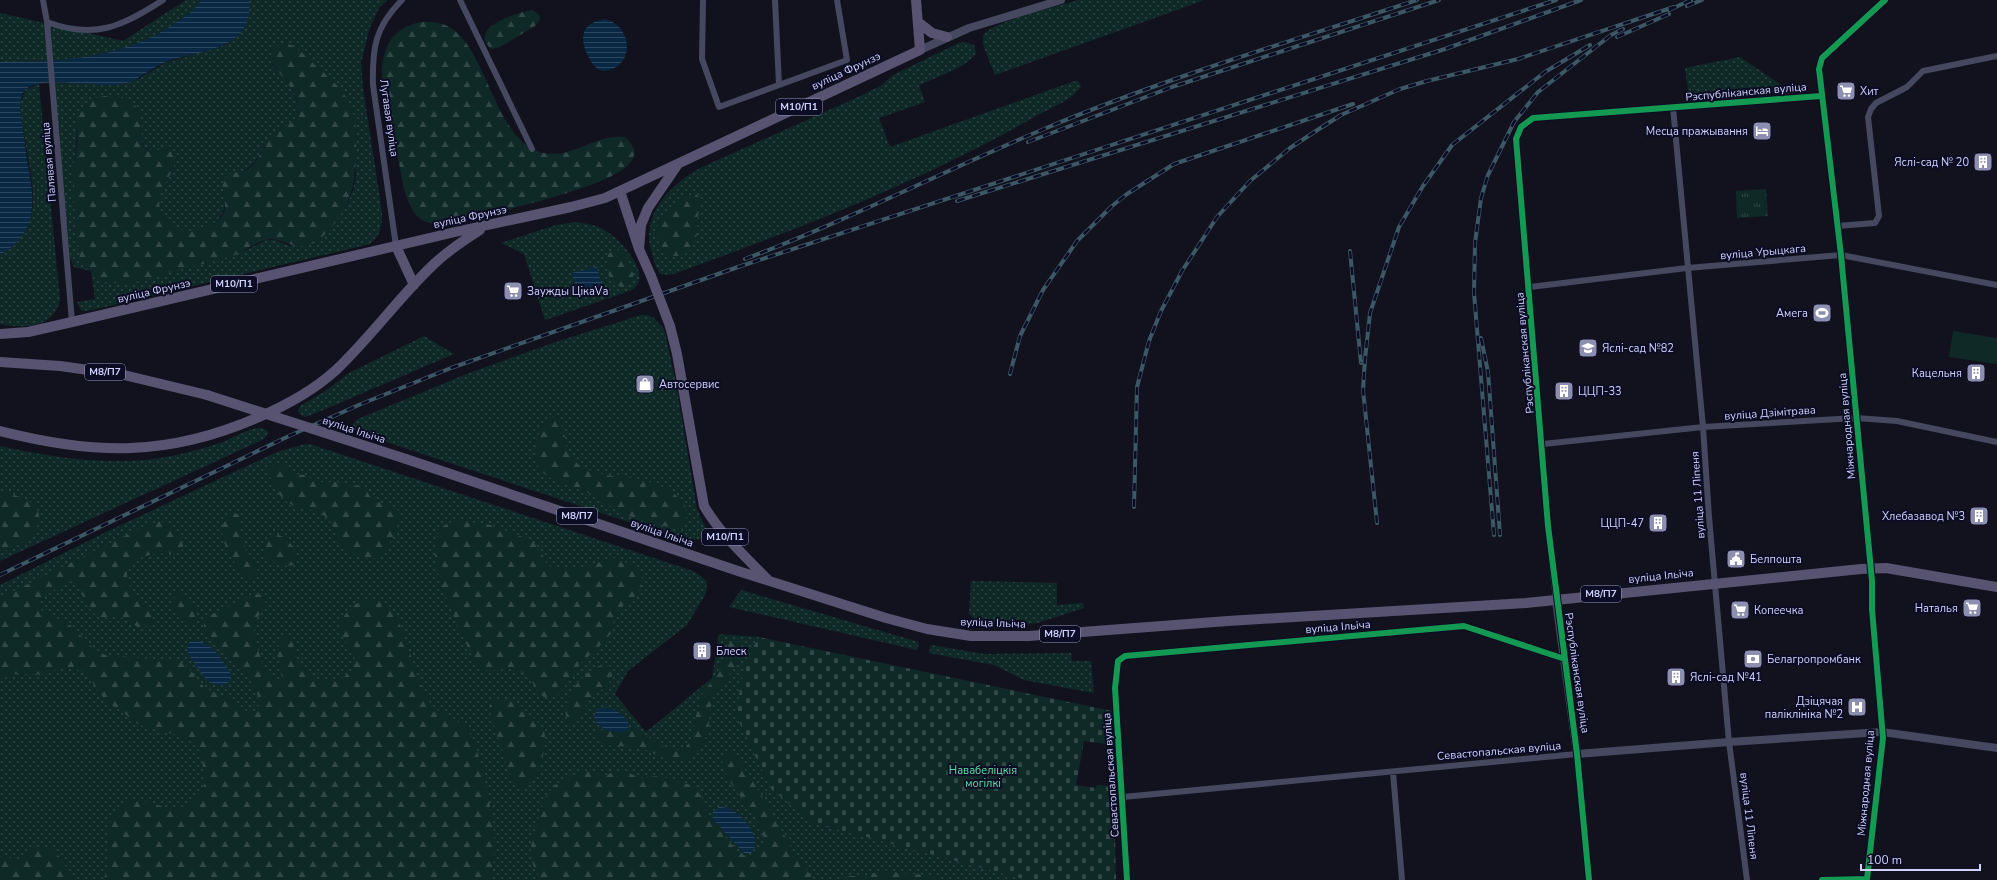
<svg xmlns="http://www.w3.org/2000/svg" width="1997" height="880" font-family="'Nunito Sans',sans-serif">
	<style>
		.grass { fill: url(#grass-dots); fill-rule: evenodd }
		.forest { fill: url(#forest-firs) }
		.cemetery { fill: url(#cemetery-stones) }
		.park { fill: url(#park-tufts) }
		.pitch { fill: #0f2a26 }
		.water { fill: url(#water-rules) }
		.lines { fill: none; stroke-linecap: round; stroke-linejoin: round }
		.minor { stroke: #45485f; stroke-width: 6 }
		.tertiary { stroke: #45485f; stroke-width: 8 }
		.primary { stroke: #595372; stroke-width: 10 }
		.rail-casing { stroke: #3c5864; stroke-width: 4 }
		.rail { stroke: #0c0c24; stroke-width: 2.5; stroke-dasharray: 8; stroke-linecap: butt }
		.primary-bridge { stroke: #595372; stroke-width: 10 }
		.cycleway-casing { stroke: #0c0c24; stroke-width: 8 }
		.cycleway { stroke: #139951; stroke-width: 6 }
		.labels { text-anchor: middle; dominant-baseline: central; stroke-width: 4; stroke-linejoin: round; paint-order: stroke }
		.shield { fill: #0c0c24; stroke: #9497bd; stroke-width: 1 }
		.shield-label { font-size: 10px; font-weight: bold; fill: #cfd2ff }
		.street-label { font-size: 11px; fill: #cfd2ff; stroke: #0c0c24 }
		.poi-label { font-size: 11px; fill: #cfd2ff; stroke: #0c0c24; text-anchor: start }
		.park-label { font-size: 11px; fill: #52e8a7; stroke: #0c0c24 }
	</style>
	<defs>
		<pattern id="grass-dots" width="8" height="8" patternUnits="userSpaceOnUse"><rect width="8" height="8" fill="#0f2a26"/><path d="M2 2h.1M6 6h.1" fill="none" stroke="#314847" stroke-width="1.8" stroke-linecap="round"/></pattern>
		<pattern id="forest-firs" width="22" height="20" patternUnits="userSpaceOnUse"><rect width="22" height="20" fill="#0f2a26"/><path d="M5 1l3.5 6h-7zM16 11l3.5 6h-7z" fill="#314847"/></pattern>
		<pattern id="cemetery-stones" width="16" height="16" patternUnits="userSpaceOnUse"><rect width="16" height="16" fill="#0f2a26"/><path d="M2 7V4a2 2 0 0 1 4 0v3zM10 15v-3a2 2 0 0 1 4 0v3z" fill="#314847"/></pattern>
		<pattern id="park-tufts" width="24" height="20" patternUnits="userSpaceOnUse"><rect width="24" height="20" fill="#0f2a26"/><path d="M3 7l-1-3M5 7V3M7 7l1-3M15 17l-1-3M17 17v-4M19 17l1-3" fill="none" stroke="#314847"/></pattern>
		<pattern id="water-rules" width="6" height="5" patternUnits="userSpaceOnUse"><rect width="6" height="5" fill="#092843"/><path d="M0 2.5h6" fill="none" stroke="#2c465f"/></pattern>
	</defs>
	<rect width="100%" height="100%" fill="#12121e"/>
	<path class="grass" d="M 186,0 L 201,0 C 195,10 184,17 174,24 C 122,59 60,62 0,62 L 0,13 L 123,41 Z
		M 249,0 L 387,0 L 379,8 L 370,27 L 361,63 L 363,88 L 382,212 C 382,227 381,235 370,244 L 101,308 L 85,311 L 81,310 L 77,302 L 95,299 L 91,271 L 74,267 L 70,258 L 52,83 L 124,84 L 140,78 L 165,63 L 227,44 C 241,36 250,16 249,0 ZM 271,63 L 354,116 L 356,135 L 356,175 L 353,190 L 346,207 L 290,246 L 275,240 L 266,240 L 246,250 L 132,283 L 107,282 L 94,278 L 73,175 L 78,121 L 83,107 L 142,125 L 141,138 L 144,147 L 153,151 L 168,149 L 174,167 C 169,179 159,190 159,204 C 158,217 175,231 188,231 C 212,232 232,213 223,189 L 230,174 C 257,171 256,155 270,138 C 277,130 288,126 296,119 C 304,98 284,78 271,63 Z
		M 1078,0 L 1202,0 L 1202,1 L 995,75 L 983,45 L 983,35 C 996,20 1057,7 1078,0 Z
		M 964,42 L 974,45 L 976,53 C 968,67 934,78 919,85 L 925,102 L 879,118 L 890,147 L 1075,81 L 1078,81 L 1081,86 C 1073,100 1050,108 1036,116 C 925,180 803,227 682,271 L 670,275 L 660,274 C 656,268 654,261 652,254 C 640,215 669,186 700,168 L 858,97 L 882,85 L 893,75 L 959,43 Z
		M 1740,57 L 1790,91 L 1689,98 L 1685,68 Z
		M 39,84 L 60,300 C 54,328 23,329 0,324 L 0,254 C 9,251 16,244 21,236 C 25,231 28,226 30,220 C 40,188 21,138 20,103 L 26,89 Z
		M 577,222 C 588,224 597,225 606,231 C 621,240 654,276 632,290 L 545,320 L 524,254 L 501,243 L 556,225 Z
		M 641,315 L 648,315 L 654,318 L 664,329 L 666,337 L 676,384 L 697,509 L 707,531 L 700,539 L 686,540 L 677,538 L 356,432 L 352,427 L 355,421 L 358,419 L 469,373 L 556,342 Z
		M 424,336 L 454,354 L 309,416 L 304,417 L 298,412 L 300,406 L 324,392 L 349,373 Z
		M 262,428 L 269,432 L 264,439 L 0,561 L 0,446 C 60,459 121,468 181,454 C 194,451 207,447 220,443 C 232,439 249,427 262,428 Z
		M 310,444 L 693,571 L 701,576 L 706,581 L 707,588 L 705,595 L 687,625 L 628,671 L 615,694 L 646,732 L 712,678 L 719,634 L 759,637 L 744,663 L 814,823 L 1027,880 L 0,880 L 0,585 L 106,532 L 277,452 L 301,445 Z
		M 971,581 L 1057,583 L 1057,605 L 1083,603 L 1084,608 L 1037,623 L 1013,625 L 979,623 L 969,614 Z
		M 741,590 L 919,642 L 917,650 L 729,607 Z
		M 931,645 L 984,654 L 1071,653 L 1072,661 L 1091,661 L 1094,693 L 1024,680 L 994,665 L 929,653 Z"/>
	<path class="forest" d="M 533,10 L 540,16 L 539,21 L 535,26 L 500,47 L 491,49 C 467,27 519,12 533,10 Z
		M 421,22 C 431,22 442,22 451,28 C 486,50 495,135 537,151 C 569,163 594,133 625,137 C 634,145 638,153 630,163 C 610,189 471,219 435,224 C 426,223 418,219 413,211 C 403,194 401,171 397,152 C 387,112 359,34 421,22 Z
		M 285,43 C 297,45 307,58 316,66 C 329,77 342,88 350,104 C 356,117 356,131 356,145 C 357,182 351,209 324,235 C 297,260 287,235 265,240 C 254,243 245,251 235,255 C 217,261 198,265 179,270 C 164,274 148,280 133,283 C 120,285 107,282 94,278 L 92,269 L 84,265 L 80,259 C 77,231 72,202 73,174 C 74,164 76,154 77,143 C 78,134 76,122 79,113 C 87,91 128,91 138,110 C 144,121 141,132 142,143 C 147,154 158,150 168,149 C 192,165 142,194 166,220 C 171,225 180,230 187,231 C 194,232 202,228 208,226 C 241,211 214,191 226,177 C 231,171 241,173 248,169 C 259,162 262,146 271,137 C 278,129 288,126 296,119 C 309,87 259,68 274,47 Z
		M 693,194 L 697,195 C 704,201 699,209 698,216 C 697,236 698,257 671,256 C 639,234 668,204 693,194 Z
		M 615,249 C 626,251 635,271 633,281 L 625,287 L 615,286 C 607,278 601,254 615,249 Z
		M 555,417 C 570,427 559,451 578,464 C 582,467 587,470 592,471 C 609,478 628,476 646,481 C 661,484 693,500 686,519 C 683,526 678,528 672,528 C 655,523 637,520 622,513 C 611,508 602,499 591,494 C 565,481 525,481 537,439 C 540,429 544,419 555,417 Z
		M 275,463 L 282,464 L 294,474 L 304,475 L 319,482 L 336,482 L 345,485 L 361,486 L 365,488 L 372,500 L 394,507 L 399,511 C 402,522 396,530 391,540 C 388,546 385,553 379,557 C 367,563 344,552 338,541 C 334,533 334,523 326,517 C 318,510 307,510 297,507 C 282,502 270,485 269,470 Z
		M 0,491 C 17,496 45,501 38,524 C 36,530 32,535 28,539 C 19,545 9,549 0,553 Z
		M 232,513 L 238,514 L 241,518 L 241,532 L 245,548 L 258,569 L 256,575 L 250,579 L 244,577 C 235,563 207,526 232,513 Z
		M 459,520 L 491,525 L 531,540 L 537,545 L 547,564 L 553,568 L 580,569 L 612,558 L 621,559 L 638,570 L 642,578 L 641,586 L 633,599 L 620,608 L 616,613 L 611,632 L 607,639 L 578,666 L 561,692 L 556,696 L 544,697 C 534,689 532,675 518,671 C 499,664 486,681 473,659 C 462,632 414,547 445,525 C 449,522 455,521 459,520 Z
		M 161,521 C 170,526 184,537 183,548 L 180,552 C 160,555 137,550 127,572 C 126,598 158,601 151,624 L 141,628 C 134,626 129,620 122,618 C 106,613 104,626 89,608 C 82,601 83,587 74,582 C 63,581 47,594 40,602 L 42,611 L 70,625 L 93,648 L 105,655 L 176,661 C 193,666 191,675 202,685 C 210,693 221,693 230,699 C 238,705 241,712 253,712 L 259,705 L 257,692 L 246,674 L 228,654 L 209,638 L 204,627 L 204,623 L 209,616 L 251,595 L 261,594 C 274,603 256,615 254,626 C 252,634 264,670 269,676 C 272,679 274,680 277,681 L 282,677 L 277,653 L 280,640 L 288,636 C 298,640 295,651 298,660 C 303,672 317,681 330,681 C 339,681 352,674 354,665 C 359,645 323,636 351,608 C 358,601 366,598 376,600 C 386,602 392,609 397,617 L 424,693 C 428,700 432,707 439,711 C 449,718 459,720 467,729 C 482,749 495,825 495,850 C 494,860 493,871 489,880 L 102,880 C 120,861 92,822 125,803 C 146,791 172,822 194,800 C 199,796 203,791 204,785 C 205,777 202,753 197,747 C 183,730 150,733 133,721 C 129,718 126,714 122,711 C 118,708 113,706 109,703 C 95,692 93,673 73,668 C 63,666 54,672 44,674 C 35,676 26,673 17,674 C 10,674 6,678 0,681 L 0,598 L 149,524 Z
		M 278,535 C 288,537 295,548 297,557 L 293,565 C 281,568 271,562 264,553 C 262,542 268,537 278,535 Z
		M 180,591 C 184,593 194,608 197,612 L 196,619 L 190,623 C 176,622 167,602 177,592 Z
		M 732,640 L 741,642 C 743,654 732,673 725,681 C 722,685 717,688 715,693 C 710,702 711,713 709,723 C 706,747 693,767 665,758 C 657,756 650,751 643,749 C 628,744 608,750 596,739 L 595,732 L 598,729 L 619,733 L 636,727 C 651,738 665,755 685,748 L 693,737 L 694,723 L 702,694 L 717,674 L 727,646 Z
		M 602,665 L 610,668 C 618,685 598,690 590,700 C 585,706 582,714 577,721 L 573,723 L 569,723 C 556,704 583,670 602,665 Z
		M 501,698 C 509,699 515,705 522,710 C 530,715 540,721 544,731 C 549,746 532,814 511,778 L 490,713 C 488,704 492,700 501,698 Z
		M 729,751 L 736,755 L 770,809 L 794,853 L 814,880 L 542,880 L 534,868 L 530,852 L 535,829 L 544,800 L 553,786 L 579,772 L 585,771 L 607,775 L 615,771 L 625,771 L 640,778 L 659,776 L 691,785 L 701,795 L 710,819 L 738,852 L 743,855 L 754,855 L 763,847 C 771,814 701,770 729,751 Z
		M 37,847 C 59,845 63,866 75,880 L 0,880 L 0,851 L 4,856 L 17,860 Z
		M 884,870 L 899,873 L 928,875 L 941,880 L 842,880 L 850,876 L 863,876 Z"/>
	<path class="cemetery" d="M 759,637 L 1112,711 L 1112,745 L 1084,741 L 1076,785 L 1096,788 L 1097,785 L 1114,786 L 1116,880 L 1027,880 L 814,823 L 771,789 L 736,715 L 744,663 Z"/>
	<path class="park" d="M 1766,189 L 1768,216 L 1737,218 L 1736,191 Z"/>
	<path class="pitch" d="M 1953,331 L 1997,338 L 1997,364 L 1949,357 Z"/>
	<path class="water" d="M 201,0 L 249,0 C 254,52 199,49 166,62 C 148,69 136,84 116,85 C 93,86 50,78 31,86 C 21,90 20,100 20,109 C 22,126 25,142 27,159 C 32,188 40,221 15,244 C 11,248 6,252 0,254 L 0,62 C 60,62 122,59 174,24 C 184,17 195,10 201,0 Z
		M 605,19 C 633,25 636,69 603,71 C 595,69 592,64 588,56 C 579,37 581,23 605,19 Z
		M 597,267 L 602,285 L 578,292 L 572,273 Z
		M 191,641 C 209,638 223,660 231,674 L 229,682 C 215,691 204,678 197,667 C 192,659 186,654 188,644 Z
		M 601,708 C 613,706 623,713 629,724 L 628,730 C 617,735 597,730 594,717 L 597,710 Z
		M 719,807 C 739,806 765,838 751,853 L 744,853 L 741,850 L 713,819 L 713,812 Z"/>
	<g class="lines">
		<path class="minor" d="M 43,0 L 47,22 L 72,322
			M 460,0 L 532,149
			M 703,0 L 702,59 L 719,107 L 847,60 L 837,0
			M 775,0 L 779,85
			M 47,22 C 95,40 123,26 163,0
			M 1673,108 L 1703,427 L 1709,517 L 1729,742 L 1747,880
			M 1837,226 L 1875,223 L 1879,216 L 1868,117 L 1871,109 L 1876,103 L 1907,87 L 1923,71 L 1997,56
			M 396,246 L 373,85 C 372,48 375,27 402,0
			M 1530,287 L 1687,268 L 1841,255 L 1997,285
			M 1543,444 L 1703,427 L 1856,418 L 1897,421 L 1997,442
			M 1556,601 L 1548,526 L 1516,139 L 1521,127 L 1533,118 L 1821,96
			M 1393,772 L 1402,880
			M 1123,797 L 1577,754 L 1589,880
			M 1127,880 L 1115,688 L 1118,661 L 1125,656 L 1464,626 L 1565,659
			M 1822,880 L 1867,879 L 1883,738 L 1872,609 L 1872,581 L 1841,255 L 1819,69 L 1822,58 L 1885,0"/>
		<path class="tertiary" d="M 920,50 L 969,28 L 1061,0
			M 1556,601 L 1577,754 L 1729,742 L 1882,732 L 1997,748"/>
		<path class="primary" d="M 918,22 L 932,33 L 947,37
			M 620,191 L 639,249 L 651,276
			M 396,246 L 414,285
			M 639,249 L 641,225 L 648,208 L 678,164
			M 670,326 L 677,354 L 704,506 C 721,535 745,556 768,580
			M 0,334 L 28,332 L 72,322 L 455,232 L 571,207 L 605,198 L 920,50 L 916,0
			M 0,362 L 60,366 L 124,375 L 207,395
			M 0,431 C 95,455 168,457 259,417 C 287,405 313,391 336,370 C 371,337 399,297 434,264 C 448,251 464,240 480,230
			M 406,459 L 738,571 L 886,618 L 927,629 L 971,636 L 1029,636 L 1228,621 L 1526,603 L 1861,569 L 1886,568 L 1997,587"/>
		<defs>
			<path id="rail" d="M 1687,6 L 1702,0
				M 1669,10 L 1691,0
				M 1617,37 L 1669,14
				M 1028,142 L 1172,87 L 1439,0
				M 957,201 L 1445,49 L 1581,0
				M 1350,251 L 1361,363
				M 745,259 C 847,221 943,171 1044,129 C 1165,78 1292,41 1417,0
				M 1481,338 L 1488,372 L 1500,535
				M 1010,374 L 1020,336 L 1043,290 L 1077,241 L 1112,206 L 1127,194 L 1174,164 L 1353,104
				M 1134,507 L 1137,387 L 1149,341 L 1161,311 L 1182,271 L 1217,217 L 1250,181 L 1290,148 L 1319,129 L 1341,115 L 1400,89 L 1427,81 L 1518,59 L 1674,7
				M 1377,523 L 1363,390 L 1365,359 L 1370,313 L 1399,227 L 1423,186 L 1452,145 L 1545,72 L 1590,45
				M 1494,535 L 1474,293 L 1475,243 L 1481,198 L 1488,175 L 1514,122 L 1538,92 L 1611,35 L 1623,29
				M 0,575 L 289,436 L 361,404 L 451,368 L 741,266 L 1556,0"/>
		</defs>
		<use href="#rail" class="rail-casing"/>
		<use href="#rail" class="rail"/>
		<path class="primary-bridge" d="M 651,276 L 670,326
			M 207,395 L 406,459"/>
		<defs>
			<path id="cycleway" d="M 1127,880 L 1115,688 L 1118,661 L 1125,656 L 1464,626 L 1565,659
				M 1589,880 L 1577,754 L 1548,526 L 1516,139 L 1521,127 L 1533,118 L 1821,96
				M 1822,880 L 1867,879 L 1883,738 L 1872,609 L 1872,581 L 1841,255 L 1819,69 L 1822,58 L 1885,0"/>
		</defs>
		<use href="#cycleway" class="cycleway-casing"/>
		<use href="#cycleway" class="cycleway"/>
	</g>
	<defs>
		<symbol id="supermarket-square" viewBox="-11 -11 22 22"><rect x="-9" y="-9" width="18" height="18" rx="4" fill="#8d8fb0" stroke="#0c0c24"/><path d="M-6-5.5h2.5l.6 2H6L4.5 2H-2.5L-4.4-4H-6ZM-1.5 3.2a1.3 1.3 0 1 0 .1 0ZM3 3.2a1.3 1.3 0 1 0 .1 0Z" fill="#fff"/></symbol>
		<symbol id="hotel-square" viewBox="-11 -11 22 22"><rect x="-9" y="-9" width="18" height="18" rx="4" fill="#8d8fb0" stroke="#0c0c24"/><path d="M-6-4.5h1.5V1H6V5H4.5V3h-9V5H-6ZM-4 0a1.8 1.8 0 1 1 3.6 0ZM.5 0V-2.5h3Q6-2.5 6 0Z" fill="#fff"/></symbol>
		<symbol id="building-square" viewBox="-11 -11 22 22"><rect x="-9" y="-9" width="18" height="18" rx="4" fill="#8d8fb0" stroke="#0c0c24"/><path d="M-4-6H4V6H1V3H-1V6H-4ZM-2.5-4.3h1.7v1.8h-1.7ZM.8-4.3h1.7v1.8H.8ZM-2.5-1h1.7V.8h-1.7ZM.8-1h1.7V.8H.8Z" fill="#fff"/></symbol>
		<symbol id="stadium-square" viewBox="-11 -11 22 22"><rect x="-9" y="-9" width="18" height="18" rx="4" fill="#8d8fb0" stroke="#0c0c24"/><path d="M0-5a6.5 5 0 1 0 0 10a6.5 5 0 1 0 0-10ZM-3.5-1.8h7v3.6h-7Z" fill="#fff"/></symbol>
		<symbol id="school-square" viewBox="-11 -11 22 22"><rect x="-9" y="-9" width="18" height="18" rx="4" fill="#8d8fb0" stroke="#0c0c24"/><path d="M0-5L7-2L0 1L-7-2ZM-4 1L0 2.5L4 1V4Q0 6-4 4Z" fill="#fff"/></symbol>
		<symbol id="shop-square" viewBox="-11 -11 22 22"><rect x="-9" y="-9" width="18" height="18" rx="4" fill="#8d8fb0" stroke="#0c0c24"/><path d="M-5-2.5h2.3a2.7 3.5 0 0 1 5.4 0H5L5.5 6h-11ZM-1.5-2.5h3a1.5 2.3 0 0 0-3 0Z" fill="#fff"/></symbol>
		<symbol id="civic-square" viewBox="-11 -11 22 22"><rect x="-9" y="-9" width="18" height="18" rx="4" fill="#8d8fb0" stroke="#0c0c24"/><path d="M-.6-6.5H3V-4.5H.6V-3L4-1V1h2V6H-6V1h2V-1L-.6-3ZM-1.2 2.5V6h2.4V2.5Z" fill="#fff"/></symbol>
		<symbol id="bank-square" viewBox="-11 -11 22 22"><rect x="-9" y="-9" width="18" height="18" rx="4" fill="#8d8fb0" stroke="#0c0c24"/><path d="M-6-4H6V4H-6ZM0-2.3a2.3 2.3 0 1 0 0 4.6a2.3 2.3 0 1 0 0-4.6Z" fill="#fff"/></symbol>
		<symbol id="hospital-square" viewBox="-11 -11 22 22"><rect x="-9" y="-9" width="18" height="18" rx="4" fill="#8d8fb0" stroke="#0c0c24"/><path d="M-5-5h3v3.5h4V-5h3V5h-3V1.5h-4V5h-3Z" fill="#fff"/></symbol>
	</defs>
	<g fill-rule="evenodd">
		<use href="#supermarket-square" x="1835" y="80" width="22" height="22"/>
		<use href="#hotel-square" x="1751" y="120" width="22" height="22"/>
		<use href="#building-square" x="1972" y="151" width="22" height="22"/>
		<use href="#supermarket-square" x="502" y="280" width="22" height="22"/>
		<use href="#stadium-square" x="1811" y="302" width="22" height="22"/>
		<use href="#school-square" x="1577" y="337" width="22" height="22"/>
		<use href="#building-square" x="1965" y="362" width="22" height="22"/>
		<use href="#shop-square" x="634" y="373" width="22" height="22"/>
		<use href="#building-square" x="1553" y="380" width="22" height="22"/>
		<use href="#building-square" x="1968" y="505" width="22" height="22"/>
		<use href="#building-square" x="1647" y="512" width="22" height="22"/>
		<use href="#civic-square" x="1725" y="548" width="22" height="22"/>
		<use href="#supermarket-square" x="1961" y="597" width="22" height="22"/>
		<use href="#supermarket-square" x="1729" y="599" width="22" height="22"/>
		<use href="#building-square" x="691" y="640" width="22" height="22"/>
		<use href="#bank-square" x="1742" y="648" width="22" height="22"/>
		<use href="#building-square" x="1665" y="666" width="22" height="22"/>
		<use href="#hospital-square" x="1846" y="696" width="22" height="22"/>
	</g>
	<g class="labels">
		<g class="shield">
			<rect x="776" y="99" width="46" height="16" rx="3"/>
			<rect x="211" y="276" width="46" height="16" rx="3"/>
			<rect x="85" y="364" width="40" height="16" rx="3"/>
			<rect x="557" y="508" width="40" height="16" rx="3"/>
			<rect x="702" y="529" width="46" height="16" rx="3"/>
			<rect x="1581" y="586" width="40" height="16" rx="3"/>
			<rect x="1040" y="626" width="40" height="16" rx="3"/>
		</g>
		<g class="shield-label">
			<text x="799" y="107">М10/П1</text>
			<text x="234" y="284">М10/П1</text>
			<text x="105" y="372">М8/П7</text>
			<text x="577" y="516">М8/П7</text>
			<text x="725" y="537">М10/П1</text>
			<text x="1601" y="594">М8/П7</text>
			<text x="1060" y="634">М8/П7</text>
		</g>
		<g class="street-label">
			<text transform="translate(846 71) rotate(-25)">вуліца Фрунзэ</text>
			<text transform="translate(1746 92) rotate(-5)">Рэспубліканская вуліца</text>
			<text transform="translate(389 118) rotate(82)">Лугавая вуліца</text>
			<text transform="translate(49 162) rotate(-95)">Палявая вуліца</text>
			<text transform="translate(470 217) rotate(-12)">вуліца Фрунзэ</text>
			<text transform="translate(1763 252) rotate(-5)">вуліца Урыцкага</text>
			<text transform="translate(154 291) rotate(-13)">вуліца Фрунзэ</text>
			<text transform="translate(1525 353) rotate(-95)">Рэспубліканская вуліца</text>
			<text transform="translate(1770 413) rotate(-4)">вуліца Дзімітрава</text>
			<text transform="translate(1847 426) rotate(-95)">Міжнародная вуліца</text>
			<text transform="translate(354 430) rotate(18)">вуліца Ільіча</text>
			<text transform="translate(1698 495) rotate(-94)">вуліца 11 Ліпеня</text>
			<text transform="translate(662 533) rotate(19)">вуліца Ільіча</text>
			<text transform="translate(1661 576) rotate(-6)">вуліца Ільіча</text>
			<text transform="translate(993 623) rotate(2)">вуліца Ільіча</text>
			<text transform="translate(1338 627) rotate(-5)">вуліца Ільіча</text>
			<text transform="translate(1577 673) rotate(82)">Рэспубліканская вуліца</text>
			<text transform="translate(1499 751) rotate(-5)">Севастопальская вуліца</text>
			<text transform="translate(1111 775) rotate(-94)">Севастопальская вуліца</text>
			<text transform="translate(1866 783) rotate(-85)">Міжнародная вуліца</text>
			<text transform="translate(1749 816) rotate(83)">вуліца 11 Ліпеня</text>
		</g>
		<g class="poi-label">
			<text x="1860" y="91">Хит</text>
			<text x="1748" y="131" text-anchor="end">Месца пражывання</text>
			<text x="1969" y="162" text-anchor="end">Яслі-сад № 20</text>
			<text x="527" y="291">Заужды ЦікаVа</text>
			<text x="1808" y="313" text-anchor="end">Амега</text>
			<text x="1602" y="348">Яслі-сад №82</text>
			<text x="1962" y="373" text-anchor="end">Кацельня</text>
			<text x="659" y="384">Автосервис</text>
			<text x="1578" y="391">ЦЦП-33</text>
			<text x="1965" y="516" text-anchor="end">Хлебазавод №3</text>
			<text x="1644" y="523" text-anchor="end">ЦЦП-47</text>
			<text x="1750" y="559">Белпошта</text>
			<text x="1958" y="608" text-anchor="end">Наталья</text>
			<text x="1754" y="610">Копеечка</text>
			<text x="716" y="651">Блеск</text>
			<text x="1767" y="659">Белагропромбанк</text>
			<text x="1690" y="677">Яслі-сад №41</text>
			<text x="1843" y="701" text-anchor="end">Дзіцячая<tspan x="1843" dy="13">паліклініка №2</tspan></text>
		</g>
		<g class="park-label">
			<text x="983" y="770">Навабеліцкія<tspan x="983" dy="13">могілкі</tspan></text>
		</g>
	</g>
	<path d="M1861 864v6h119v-6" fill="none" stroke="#cfd2ff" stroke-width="2"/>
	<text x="1867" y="864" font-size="12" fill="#cfd2ff" stroke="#0c0c24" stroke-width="3" paint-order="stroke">100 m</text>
</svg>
